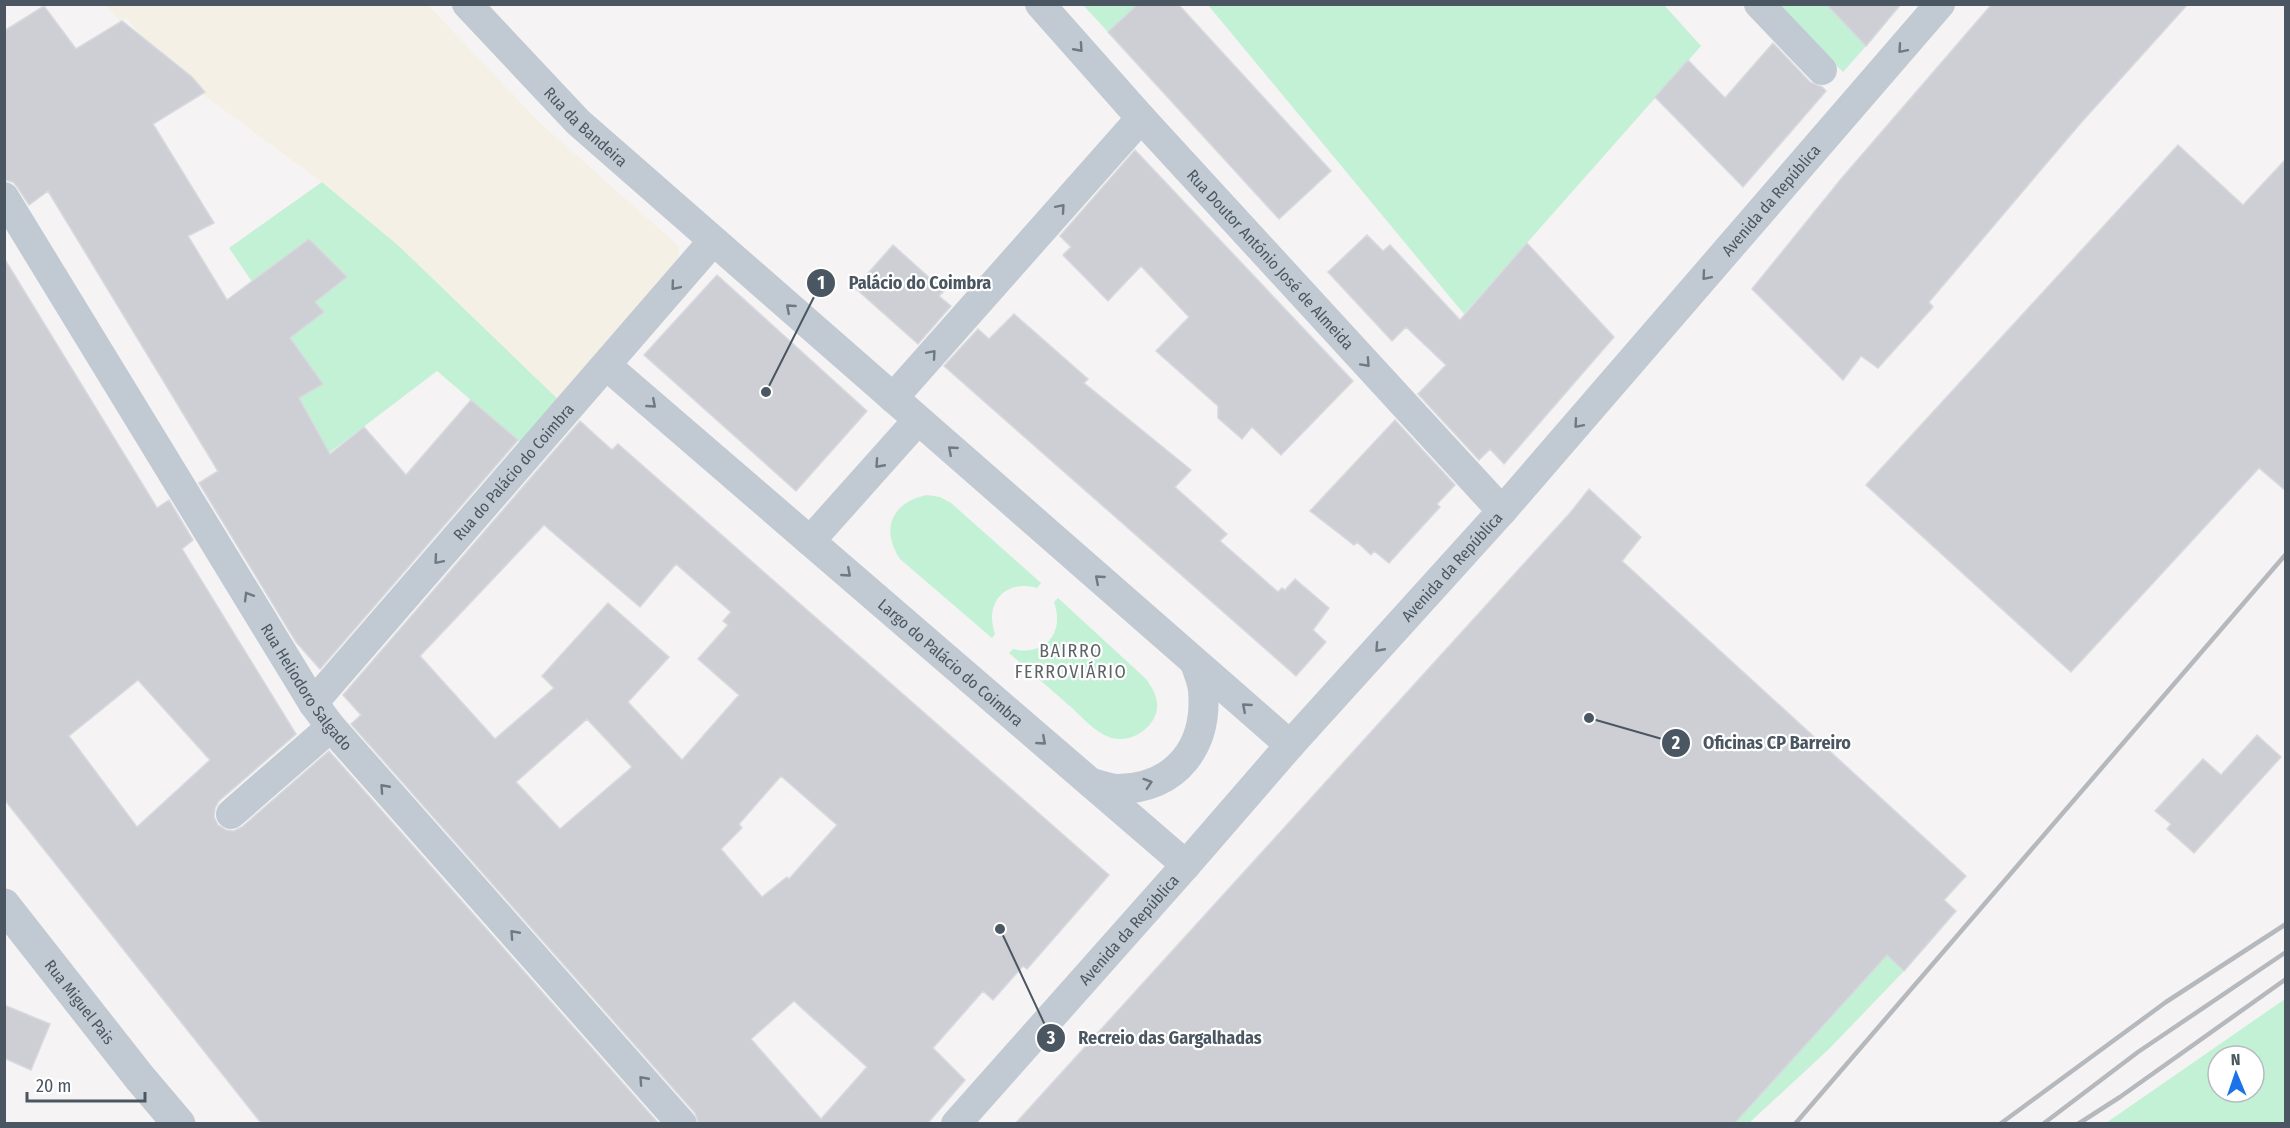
<svg xmlns="http://www.w3.org/2000/svg" width="2290" height="1128" font-family="'Fira Sans Condensed',sans-serif">
	<style>
		.green { fill: #c3f1d5; fill-rule: evenodd }
		.sand { fill: #f5f0e5 }
		.building { fill: #cdcfd5; stroke: #d7d9de; stroke-width: 1.5; fill-rule: evenodd }
		.lines { fill: none; stroke-linecap: round; stroke-linejoin: round }
		.minor { stroke: #c1cad2; stroke-width: 30 }
		.tertiary { stroke: #c1cad2; stroke-width: 33 }
		.rail { stroke: #b5b8bd; stroke-width: 4.5 }
		.oneway { stroke: #6e7983 }
		.labels { text-anchor: middle; dominant-baseline: central; stroke-width: 4.5; stroke-linejoin: round; paint-order: stroke }
		.street-label { font-size: 16px; fill: #4a5661; stroke: #fff }
		.neighbourhood-label { font-size: 18px; letter-spacing: 1.5px; fill: #5f6368; stroke: #fff }
		.leader { fill: none; stroke: #4a5661; stroke-width: 2 }
		.callout-dot { fill: #4a5661; stroke: #fff; stroke-width: 2 }
		.mark-label { font-size: 18px; text-anchor: middle; font-weight: bold; fill: #fff }
		.callout-label { font-size: 18px; text-anchor: middle; font-weight: bold; fill: #4a5661; stroke: #fff; stroke-width: 4.5; stroke-linejoin: round; paint-order: stroke }
	</style>
	<rect width="100%" height="100%" fill="#f5f3f3"/>
	<path class="green" d="M 1083,5 L 1138,5 L 1108,32 Z
		M 1208,5 L 1664,5 L 1701,46 L 1464,314 Z
		M 1776,5 L 1826,5 L 1866,46 L 1843,72 Z
		M 322,182 L 398,245 L 558,399 L 520,442 L 437,371 L 329,453 L 208,455 L 322,384 L 229,248 Z
		M 927,495 L 940,497 L 951,503 L 1041,583 L 1037,588 C 1005,579 984,603 995,634 L 992,638 L 900,559 C 880,529 892,502 927,495 Z
		M 1058,598 L 1145,678 C 1155,690 1162,705 1153,720 C 1144,735 1125,743 1109,737 C 1095,732 1083,718 1072,708 C 1051,690 1030,671 1009,653 L 1013,649 C 1045,657 1065,633 1054,602 Z
		M 1887,955 L 1904,971 L 1829,1049 L 1749,1123 L 1734,1124 Z
		M 2285,999 L 2285,1123 L 2106,1123 ZM 2218,1056 L 2254,1056 L 2254,1092 L 2218,1092 Z"/>
	<path class="sand" d="M 106,5 L 428,5 L 539,122 L 674,242 L 679,248 L 678,259 L 558,399 L 398,245 L 322,182 L 202,94 L 205,91 C 181,64 147,48 127,18 L 121,22 Z"/>
	<path class="building" d="M 1138,4 L 1178,4 L 1331,171 L 1279,219 L 1108,32 Z
		M 1826,4 L 1901,4 L 1866,46 Z
		M 1992,4 L 2188,4 L 2079,125 L 1929,302 L 1933,307 L 1878,368 L 1861,356 L 1843,380 L 1752,289 L 1841,179 Z
		M 44,6 L 76,49 L 122,21 L 192,77 L 205,92 L 153,124 L 214,223 L 188,236 L 227,300 L 309,239 L 347,277 L 315,302 L 324,312 L 290,338 L 323,384 L 299,398 L 330,454 L 364,427 L 406,475 L 471,400 L 518,440 L 320,669 L 296,642 L 199,483 L 218,471 L 48,191 L 29,205 L 18,188 L 13,182 L 4,180 L 4,31 Z
		M 1773,43 L 1810,82 L 1822,87 L 1826,91 L 1743,187 L 1655,97 L 1688,60 L 1725,98 Z
		M 2178,145 L 2243,205 L 2286,159 L 2286,491 L 2259,468 L 2071,672 L 1866,485 Z
		M 1135,150 L 1353,381 L 1281,455 L 1252,427 L 1242,439 L 1218,418 L 1218,406 L 1156,351 L 1189,317 L 1141,266 L 1108,301 L 1063,255 L 1071,247 L 1060,236 Z
		M 1367,235 L 1383,251 L 1390,245 L 1460,320 L 1527,243 L 1614,337 L 1504,464 L 1490,449 L 1479,460 L 1418,394 L 1446,365 L 1406,327 L 1392,341 L 1328,272 Z
		M 893,245 L 944,291 L 939,296 L 951,306 L 918,344 L 855,288 Z
		M 4,258 L 157,508 L 169,500 L 193,540 L 182,549 L 296,734 L 219,801 L 215,808 L 214,817 L 218,825 L 226,830 L 234,831 L 242,827 L 329,751 L 659,1124 L 262,1124 L 4,799 ZM 138,680 L 210,760 L 137,827 L 69,736 Z
		M 717,275 L 867,411 L 796,491 L 644,355 Z
		M 1014,314 L 1088,379 L 1084,383 L 1191,470 L 1175,487 L 1227,534 L 1220,541 L 1278,592 L 1282,588 L 1285,590 L 1295,579 L 1329,608 L 1313,630 L 1326,642 L 1296,676 L 944,366 L 978,329 L 989,339 Z
		M 1395,420 L 1455,485 L 1437,504 L 1440,507 L 1389,563 L 1374,551 L 1371,555 L 1357,542 L 1354,545 L 1310,511 Z
		M 580,421 L 612,450 L 618,444 L 1109,875 L 1027,969 L 1023,966 L 993,1000 L 983,991 L 933,1048 L 965,1080 L 927,1124 L 699,1124 L 695,1113 L 351,724 L 361,715 L 343,695 ZM 544,525 L 640,607 L 676,564 L 731,612 L 723,621 L 728,625 L 698,659 L 739,695 L 682,760 L 628,702 L 669,657 L 608,603 L 542,676 L 554,688 L 495,739 L 420,656 ZM 587,719 L 632,767 L 560,829 L 516,782 ZM 781,776 L 837,825 L 789,879 L 787,877 L 762,897 L 721,849 L 742,828 L 739,824 ZM 794,1001 L 867,1067 L 821,1119 L 751,1039 Z
		M 1589,489 L 1641,537 L 1622,561 L 1966,876 L 1944,900 L 1956,911 L 1904,971 L 1887,955 L 1734,1124 L 1015,1124 L 1570,513 Z
		M 2257,735 L 2281,757 L 2194,853 L 2167,829 L 2171,824 L 2155,811 L 2203,759 L 2221,775 Z
		M 4,1005 L 50,1024 L 31,1070 L 4,1058 Z"/>
	<g class="lines">
		<g class="minor">
			<path id="s1" d="M 467,4 L 578,122 L 1290,745"/>
			<path id="s2" d="M 1040,4 L 1141,118 L 1502,511"/>
			<path d="M 1759,4 L 1822,70"/>
			<path id="s3" d="M 4,197 L 313,703 L 331,727 L 682,1124"/>
			<path id="s4" d="M 607,366 L 1186,865"/>
			<path d="M 893,398 L 1141,118"/>
			<path d="M 810,541 L 918,420"/>
			<path id="s5" d="M 313,703 L 713,241"/>
			<path d="M 1091,783 C 1100,785 1110,789 1118,789 C 1177,788 1208,746 1203,690 C 1202,681 1198,671 1195,663"/>
			<path d="M 231,814 L 331,727"/>
			<path id="s6" d="M 956,1124 L 1186,865 L 1290,745 L 1502,511 L 1940,4"/>
		</g>
		<path class="tertiary" id="s7" d="M 4,905 L 140,1078 L 179,1124"/>
		<path class="rail" d="M 1795,1124 L 2286,554
			M 2000,1124 L 2166,1002 L 2286,924
			M 2043,1124 L 2138,1052 L 2286,952
			M 2078,1124 L 2120,1097 L 2286,979"/>
	</g>
	<defs><path id="oneway-chevron" d="M-2-3.5L2.5 0L-2 3.5" fill="none" stroke-width="1.6" stroke-linecap="round" stroke-linejoin="round" transform="scale(1.5)"/></defs>
	<g class="oneway">
		<use href="#oneway-chevron" transform="translate(1079 48) rotate(48)"/>
		<use href="#oneway-chevron" transform="translate(1902 49) rotate(131)"/>
		<use href="#oneway-chevron" transform="translate(1061 208) rotate(-49)"/>
		<use href="#oneway-chevron" transform="translate(1706 276) rotate(131)"/>
		<use href="#oneway-chevron" transform="translate(675 286) rotate(130)"/>
		<use href="#oneway-chevron" transform="translate(790 308) rotate(-139)"/>
		<use href="#oneway-chevron" transform="translate(932 354) rotate(-49)"/>
		<use href="#oneway-chevron" transform="translate(1366 363) rotate(47)"/>
		<use href="#oneway-chevron" transform="translate(652 404) rotate(41)"/>
		<use href="#oneway-chevron" transform="translate(1578 424) rotate(131)"/>
		<use href="#oneway-chevron" transform="translate(952 450) rotate(-139)"/>
		<use href="#oneway-chevron" transform="translate(879 464) rotate(132)"/>
		<use href="#oneway-chevron" transform="translate(438 560) rotate(131)"/>
		<use href="#oneway-chevron" transform="translate(847 573) rotate(41)"/>
		<use href="#oneway-chevron" transform="translate(1099 579) rotate(-139)"/>
		<use href="#oneway-chevron" transform="translate(248 596) rotate(-121)"/>
		<use href="#oneway-chevron" transform="translate(1379 648) rotate(132)"/>
		<use href="#oneway-chevron" transform="translate(1246 707) rotate(-139)"/>
		<use href="#oneway-chevron" transform="translate(1042 741) rotate(41)"/>
		<use href="#oneway-chevron" transform="translate(1148 783) rotate(-18)"/>
		<use href="#oneway-chevron" transform="translate(384 788) rotate(-132)"/>
		<use href="#oneway-chevron" transform="translate(514 934) rotate(-132)"/>
		<use href="#oneway-chevron" transform="translate(643 1080) rotate(-132)"/>
	</g>
	<g class="labels">
		<g class="street-label">
			<text stroke="none"><textPath href="#s1" startOffset="171">Rua da Bandeira</textPath></text>
			<text stroke="none"><textPath href="#s6" startOffset="1232">Avenida da República</textPath></text>
			<text stroke="none"><textPath href="#s2" startOffset="344">Rua Doutor António José de Almeida</textPath></text>
			<text stroke="none"><textPath href="#s5" startOffset="306">Rua do Palácio do Coimbra</textPath></text>
			<text stroke="none"><textPath href="#s6" startOffset="746">Avenida da República</textPath></text>
			<text stroke="none"><textPath href="#s4" startOffset="454">Largo do Palácio do Coimbra</textPath></text>
			<text stroke="none"><textPath href="#s3" startOffset="576">Rua Heliodoro Salgado</textPath></text>
			<text stroke="none"><textPath href="#s6" startOffset="260">Avenida da República</textPath></text>
			<text stroke="none"><textPath href="#s7" startOffset="123">Rua Miguel Pais</textPath></text>
		</g>
		<g class="neighbourhood-label">
			<text x="1071" y="651">BAIRRO<tspan x="1071" dy="21">FERROVIÁRIO</tspan></text>
		</g>
	</g>
	<path class="leader" d="M766 392L821 283M1589 718L1676 743M1000 929L1051 1038"/>
	<g class="callout-dot">
		<circle cx="766" cy="392" r="6"/>
		<circle cx="1589" cy="718" r="6"/>
		<circle cx="1000" cy="929" r="6"/>
		<circle cx="821" cy="283" r="15"/>
		<circle cx="1676" cy="743" r="15"/>
		<circle cx="1051" cy="1038" r="15"/>
	</g>
	<g class="mark-label">
		<text x="821" y="289">1</text>
		<text x="1676" y="749">2</text>
		<text x="1051" y="1044">3</text>
	</g>
	<g class="callout-label">
		<text x="920" y="289">Palácio do Coimbra</text>
		<text x="1777" y="749">Oficinas CP Barreiro</text>
		<text x="1170" y="1044">Recreio das Gargalhadas</text>
	</g>
	<rect width="2290" height="1128" fill="none" stroke="#4a5661" stroke-width="12"/>
	<g transform="translate(2236 1074) rotate(358)"><circle r="28" fill="#ffffff" stroke="#b7bbc0" stroke-width="1.5"/>
	<path d="M0-4.5L10 22L0 15L-10 22Z" fill="#1a73e8"/>
	<text y="-9" font-size="16" font-weight="bold" text-anchor="middle" fill="#4a5661">N</text>
	</g>
	<path d="M27 1092v9h118v-9" fill="none" stroke="#4a5661" stroke-width="3"/>
	<text x="36" y="1092" font-size="18" fill="#4a5661" stroke="#ffffff" stroke-width="4.5" paint-order="stroke">20 m</text>
</svg>
